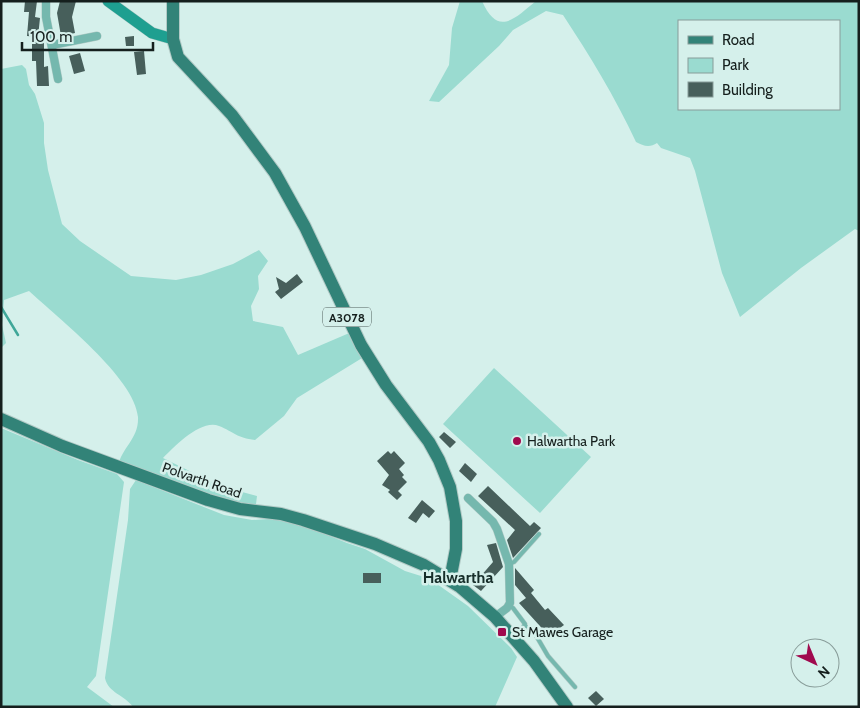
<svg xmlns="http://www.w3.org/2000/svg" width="860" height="708" font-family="Cabin,sans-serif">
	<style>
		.green { fill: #9adbd0; fill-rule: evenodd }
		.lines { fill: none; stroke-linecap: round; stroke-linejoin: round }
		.stream { stroke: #40a799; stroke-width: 2.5 }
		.building { fill: #475f5b }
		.lane-casing { stroke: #b2cac6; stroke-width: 5 }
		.street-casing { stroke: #b2cac6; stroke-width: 9 }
		.secondary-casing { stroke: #b2cac6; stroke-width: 12 }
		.primary-casing { stroke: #b2cac6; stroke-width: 14 }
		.lane { stroke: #75b8ae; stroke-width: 4 }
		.street { stroke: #75b8ae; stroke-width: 8 }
		.secondary { stroke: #1e9f90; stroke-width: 11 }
		.primary { stroke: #328378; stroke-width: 12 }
		.poi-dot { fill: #a00a4e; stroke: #d5f0eb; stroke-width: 2 }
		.labels { text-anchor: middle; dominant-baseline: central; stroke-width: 5; stroke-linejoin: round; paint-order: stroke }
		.shield { fill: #d5f0eb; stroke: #4f5e5b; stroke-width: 1 }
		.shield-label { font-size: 12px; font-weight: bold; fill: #151f1d }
		.poi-label { font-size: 14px; fill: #151f1d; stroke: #d5f0eb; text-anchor: start }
		.street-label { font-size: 14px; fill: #151f1d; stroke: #d5f0eb }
		.quarter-label { font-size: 16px; font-weight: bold; fill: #172e2a; stroke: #d5f0eb }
	</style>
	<rect width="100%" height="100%" fill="#d5f0eb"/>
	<path class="green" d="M 460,1 L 482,1 C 498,37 514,19 536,1 L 859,1 L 859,231 L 855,229 L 801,268 L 740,317 L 722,273 L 695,171 L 690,158 L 661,148 L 657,143 C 650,148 643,146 636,142 C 615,97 590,56 563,15 L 546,11 L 513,30 L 499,46 L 439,102 L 429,101 L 449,65 L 452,28 ZM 679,21 L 839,21 L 839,109 L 679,109 Z
		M 22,65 L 26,69 L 29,85 L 35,94 L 44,123 L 44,143 L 48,170 L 62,224 L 80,241 L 131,276 L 176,280 L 201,275 L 233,264 L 259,250 L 268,261 L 258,276 L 259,289 L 251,306 L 253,321 L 283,327 L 298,355 L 354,331 L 367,355 L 297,398 L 284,416 L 255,440 C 237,438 234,432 219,426 C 201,419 175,446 163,458 L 220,486 L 257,496 L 256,504 L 259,512 L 118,466 C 122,447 139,439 138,417 C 135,378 57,317 29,291 L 4,300 L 2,325 L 6,343 L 1,348 L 1,69 Z
		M 494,368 L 591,457 L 540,513 L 443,424 Z
		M 1,428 L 78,460 L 117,474 L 124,482 L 96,676 L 87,687 L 114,707 L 1,707 Z
		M 136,480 L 224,515 L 252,520 L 269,519 L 293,521 L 347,543 L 365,549 L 405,571 L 421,576 L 437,584 L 468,606 L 511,648 L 517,657 L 495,707 L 133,707 C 125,695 108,693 105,678 L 128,520 L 130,489 ZM 363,573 L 380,573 L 381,583 L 363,583 Z"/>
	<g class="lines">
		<path class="stream" d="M 1,307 L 18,335"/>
	</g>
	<path class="building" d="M 25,1 L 37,1 L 35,17 L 40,18 L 38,37 L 27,36 L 29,12 L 24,12 Z
		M 60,1 L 76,1 L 72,17 L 75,33 L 61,36 L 57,13 Z
		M 134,36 L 134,46 L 126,46 L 125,37 Z
		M 32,42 L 44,42 L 44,67 L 48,66 L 49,86 L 37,86 L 36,61 L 32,61 Z
		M 144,51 L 146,74 L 137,75 L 134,52 Z
		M 80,53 L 85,71 L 74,74 L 69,56 Z
		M 297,274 L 303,282 L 281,299 L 275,292 L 279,289 L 276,277 L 286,283 Z
		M 444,432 L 456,442 L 450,448 L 439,437 Z
		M 388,451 L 391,454 L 394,451 L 405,463 L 399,469 L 404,475 L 402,477 L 407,482 L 398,491 L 402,495 L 397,500 L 388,492 L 390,490 L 382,485 L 389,475 L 377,461 Z
		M 465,463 L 477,474 L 471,482 L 459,471 Z
		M 488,486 L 530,526 L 534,522 L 541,528 L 513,558 L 507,540 L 515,530 L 478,496 Z
		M 422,500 L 435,511 L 429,518 L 423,513 L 416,523 L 408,518 Z
		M 496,543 L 503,567 L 481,591 L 473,585 L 493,562 L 487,545 Z
		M 515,568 L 534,590 L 531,593 L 545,610 L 548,608 L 564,625 L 549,636 L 519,603 L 526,598 L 515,585 Z
		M 363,573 L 381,573 L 381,583 L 363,583 Z
		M 596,691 L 604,699 L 596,706 L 588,698 Z"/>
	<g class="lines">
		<defs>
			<path id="lane" d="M 509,564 L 514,562 L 539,534
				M 509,606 L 513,608 L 525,624 L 517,637
				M 525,626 L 534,632 L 548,656 L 575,687"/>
			<path id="street" d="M 46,1 L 46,17 L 58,79
				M 52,45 L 97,36
				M 468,498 L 493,522 L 497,529 L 509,564 L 510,603 L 507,608 L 495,617"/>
			<path id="secondary" d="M 108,1 L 152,33 L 173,39"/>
			<path id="primary" d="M 173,1 L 173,39 L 178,57 L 232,115 L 275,173 L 305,227 L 361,345 L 386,385 L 429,442 L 439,460 L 450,487 L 456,521 L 456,549 L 450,580
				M 1,419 L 62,446 L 208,500 L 240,509 L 281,514 L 303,520 L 375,544 L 424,565 L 460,587 L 495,617 L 534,661 L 567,707"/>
		</defs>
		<use href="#lane" class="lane-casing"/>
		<use href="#street" class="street-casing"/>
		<use href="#secondary" class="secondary-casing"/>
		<use href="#primary" class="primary-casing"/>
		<use href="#lane" class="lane"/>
		<use href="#street" class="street"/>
		<use href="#secondary" class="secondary"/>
		<use href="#primary" class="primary"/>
	</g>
	<g class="poi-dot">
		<circle cx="517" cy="441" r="5"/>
		<rect x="497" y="627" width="10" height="10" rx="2.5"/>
	</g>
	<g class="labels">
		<rect class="shield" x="323" y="307.5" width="48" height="19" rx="4"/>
		<g class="shield-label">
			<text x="347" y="317">A3078</text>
		</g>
		<g class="poi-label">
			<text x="527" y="441">Halwartha Park</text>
			<text x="512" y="632">St Mawes Garage</text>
		</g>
		<g class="street-label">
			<text transform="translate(202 480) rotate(19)">Polvarth Road</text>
		</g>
		<g class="quarter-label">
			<text x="458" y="577">Halwartha</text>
		</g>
	</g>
	<rect width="860" height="708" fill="none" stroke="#151f1d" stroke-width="5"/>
	<rect x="678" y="20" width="162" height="90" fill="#d5f0eb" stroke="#889c99"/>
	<rect x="688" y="36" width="25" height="8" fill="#328378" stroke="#889c99"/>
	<text x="722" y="45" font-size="15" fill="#151f1d">Road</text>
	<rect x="688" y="58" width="25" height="15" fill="#9adbd0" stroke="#889c99"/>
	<text x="722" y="70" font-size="15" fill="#151f1d">Park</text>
	<rect x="688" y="82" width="25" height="15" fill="#475f5b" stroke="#889c99"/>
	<text x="722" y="95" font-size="15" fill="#151f1d">Building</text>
	<g transform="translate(815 663) rotate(136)"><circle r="24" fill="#d5f0eb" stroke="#889c99"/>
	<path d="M0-4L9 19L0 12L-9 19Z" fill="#a00a4e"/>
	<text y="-8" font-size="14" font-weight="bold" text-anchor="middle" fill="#151f1d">N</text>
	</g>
	<path d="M22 42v8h131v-8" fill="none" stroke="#151f1d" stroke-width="2.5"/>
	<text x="30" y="42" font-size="15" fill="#151f1d" stroke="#d5f0eb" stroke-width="4" paint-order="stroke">100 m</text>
</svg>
